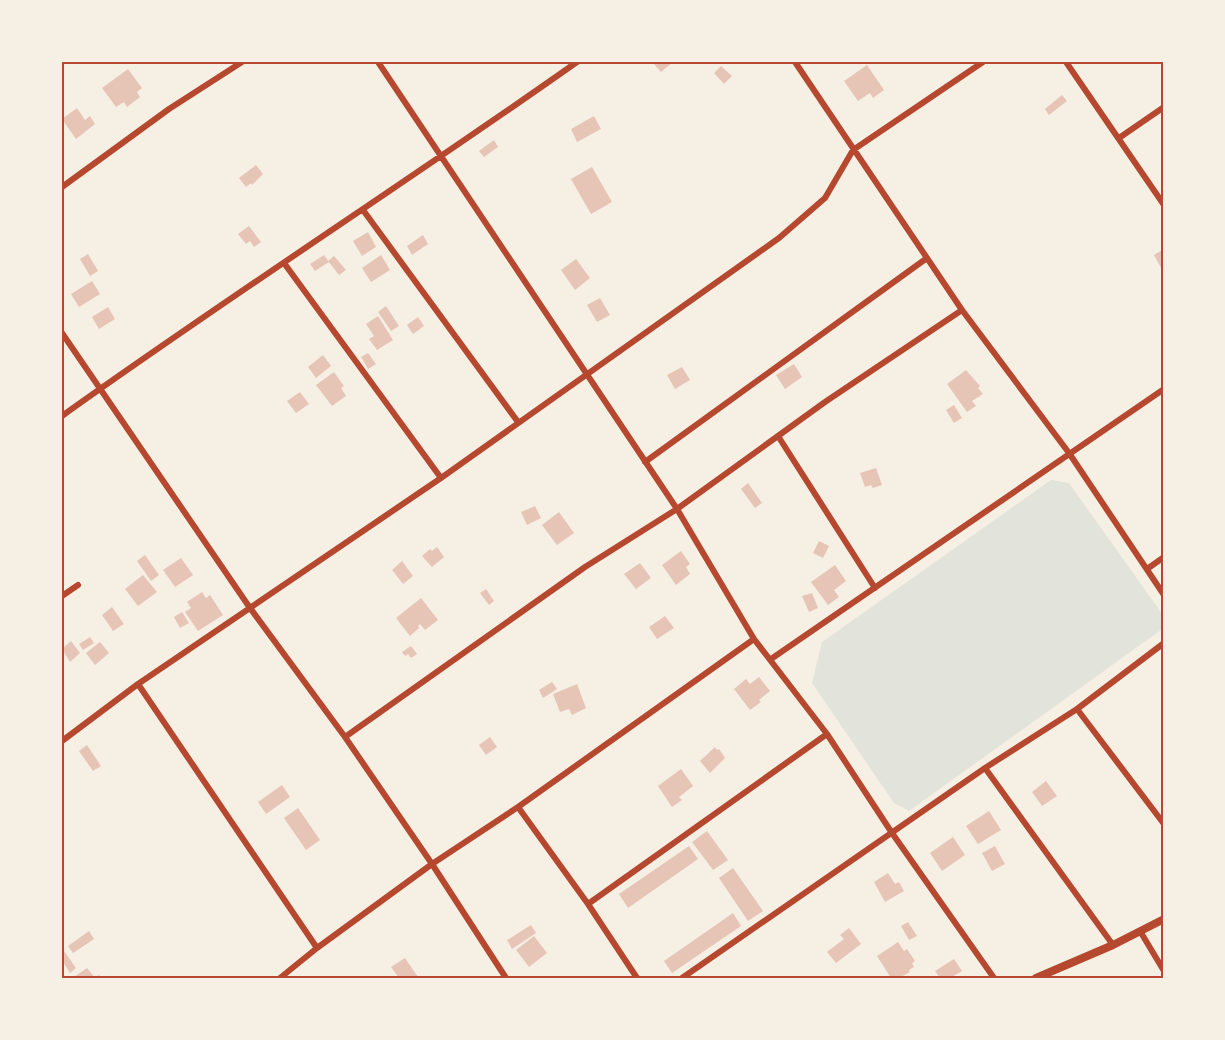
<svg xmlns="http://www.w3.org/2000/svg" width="1225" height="1040" font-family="'Fira Sans',sans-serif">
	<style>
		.green { fill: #e2e4dc }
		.building { fill: #e6c5b7 }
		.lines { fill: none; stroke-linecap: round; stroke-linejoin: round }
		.minor { stroke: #b5482f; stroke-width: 6 }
		.tertiary { stroke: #b5482f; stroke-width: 8 }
		.neatline { fill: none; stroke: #b5482f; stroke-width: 2 }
	</style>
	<rect width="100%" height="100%" fill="#f6efe4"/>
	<path class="green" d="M 1051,480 L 1069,483 L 1163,615 L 1161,630 L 909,811 L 894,803 L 812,683 L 822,642 Z"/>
	<path class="building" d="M 657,62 L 673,62 L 661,72 L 654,64 Z
		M 867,65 L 884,90 L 873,98 L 870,93 L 858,101 L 844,81 Z
		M 721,66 L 732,76 L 724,84 L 714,73 Z
		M 128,69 L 142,88 L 137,92 L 140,97 L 127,107 L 124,102 L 116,107 L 102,88 Z
		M 1062,95 L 1067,101 L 1049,115 L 1045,109 Z
		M 77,108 L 85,120 L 90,116 L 95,124 L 76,139 L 62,119 Z
		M 594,116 L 601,129 L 577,142 L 571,129 Z
		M 494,140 L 498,147 L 484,157 L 479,151 Z
		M 256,165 L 263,174 L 252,185 L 251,183 L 246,187 L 239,178 Z
		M 592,167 L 612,202 L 591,214 L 571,179 Z
		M 249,226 L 261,242 L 254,247 L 250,241 L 246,244 L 238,234 Z
		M 368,232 L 376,247 L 362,256 L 353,241 Z
		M 423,235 L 428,244 L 412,255 L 407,246 Z
		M 1164,249 L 1164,273 L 1154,255 Z
		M 88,254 L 98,271 L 90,276 L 80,259 Z
		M 324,255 L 329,262 L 315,271 L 310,264 Z
		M 381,255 L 390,270 L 371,282 L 362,268 Z
		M 334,256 L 346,270 L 339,275 L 328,261 Z
		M 576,259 L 590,278 L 575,290 L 561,270 Z
		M 92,281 L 100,294 L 79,307 L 71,294 Z
		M 600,298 L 610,315 L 597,322 L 587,305 Z
		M 386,306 L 399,326 L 391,331 L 378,312 Z
		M 108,307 L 115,319 L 99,329 L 92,317 Z
		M 378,316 L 393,340 L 377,350 L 369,339 L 374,336 L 366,324 Z
		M 418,317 L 424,326 L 413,334 L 407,325 Z
		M 368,353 L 376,364 L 368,369 L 361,357 Z
		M 323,355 L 331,366 L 316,378 L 308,367 Z
		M 794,364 L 802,377 L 785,389 L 776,375 Z
		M 682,367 L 690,380 L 675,389 L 667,375 Z
		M 966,370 L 980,386 L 978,388 L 983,394 L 972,401 L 976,406 L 967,412 L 947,384 Z
		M 334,372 L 344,386 L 341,388 L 346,396 L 332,406 L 316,385 Z
		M 300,392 L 309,404 L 296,413 L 287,401 Z
		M 954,405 L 962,418 L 954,423 L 946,410 Z
		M 876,468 L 882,485 L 873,488 L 871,485 L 865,487 L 860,473 Z
		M 748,483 L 762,503 L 755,508 L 741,489 Z
		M 535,506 L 541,518 L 527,525 L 521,512 Z
		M 559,512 L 574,533 L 557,545 L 542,525 Z
		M 819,541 L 829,546 L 823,558 L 813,553 Z
		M 437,547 L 444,557 L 432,567 L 422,556 L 430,549 L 432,551 Z
		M 681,551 L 690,564 L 686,567 L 690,574 L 676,585 L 662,565 Z
		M 145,555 L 159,575 L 151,581 L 137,561 Z
		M 181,558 L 193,575 L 175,587 L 163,570 Z
		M 402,561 L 413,576 L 403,584 L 392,570 Z
		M 640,563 L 651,578 L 636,589 L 624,574 Z
		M 835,565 L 846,581 L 834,590 L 839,597 L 828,605 L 811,582 Z
		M 143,575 L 157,592 L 138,606 L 125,589 Z
		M 486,589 L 494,601 L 489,605 L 480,593 Z
		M 202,592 L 206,598 L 210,595 L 223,615 L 198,631 L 185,612 L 191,608 L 187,602 Z
		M 812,593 L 818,608 L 809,612 L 802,596 Z
		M 421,598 L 438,620 L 425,630 L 420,624 L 418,626 L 419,628 L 410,636 L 396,618 Z
		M 112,607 L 124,624 L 113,631 L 102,615 Z
		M 182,612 L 189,623 L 180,628 L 174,617 Z
		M 665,616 L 674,628 L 657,639 L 649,627 Z
		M 90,637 L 94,643 L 83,650 L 79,644 Z
		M 71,641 L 80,653 L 70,662 L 62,649 Z
		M 100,642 L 109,653 L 95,665 L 86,653 Z
		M 411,646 L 417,654 L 411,658 L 408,654 L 405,656 L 402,652 Z
		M 759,677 L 770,691 L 759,700 L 761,702 L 750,710 L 734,689 L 746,679 L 750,684 Z
		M 552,682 L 557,689 L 543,698 L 539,690 Z
		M 577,684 L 586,708 L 572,715 L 569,709 L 560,712 L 553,694 Z
		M 490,737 L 497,747 L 486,755 L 479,745 Z
		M 87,745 L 101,766 L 93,771 L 79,751 Z
		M 715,747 L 717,750 L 719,749 L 725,758 L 710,773 L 700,761 Z
		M 681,769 L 693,786 L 679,797 L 682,800 L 672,807 L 658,786 Z
		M 1046,781 L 1057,796 L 1042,806 L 1032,792 Z
		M 282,785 L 290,797 L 266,814 L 258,802 Z
		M 298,808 L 320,840 L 306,850 L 284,818 Z
		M 989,811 L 1001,830 L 978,844 L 966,826 Z
		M 707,831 L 728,860 L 713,870 L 692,842 Z
		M 953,837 L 965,855 L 942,871 L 930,853 Z
		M 689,846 L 698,859 L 628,908 L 619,894 Z
		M 995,846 L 1005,864 L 992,871 L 982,853 Z
		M 733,868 L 763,911 L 748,921 L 719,878 Z
		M 888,873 L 895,884 L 899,882 L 904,891 L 885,902 L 874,882 Z
		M 733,913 L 741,926 L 672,973 L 664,961 Z
		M 908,922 L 917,936 L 909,940 L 901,926 Z
		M 531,925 L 536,933 L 512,949 L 507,940 Z
		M 849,928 L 861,944 L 836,963 L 827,952 L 844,939 L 840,935 Z
		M 89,931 L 94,939 L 73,953 L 68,946 Z
		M 534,936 L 547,953 L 529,967 L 516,950 Z
		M 898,942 L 904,951 L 907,949 L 915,961 L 912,963 L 914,967 L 909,970 L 910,972 L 899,978 L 891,978 L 877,956 Z
		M 64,951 L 76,968 L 70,973 L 62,960 L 62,953 Z
		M 405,958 L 418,977 L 416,978 L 399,978 L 391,967 Z
		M 954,959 L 962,971 L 950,978 L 940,978 L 935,971 Z
		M 87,968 L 95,978 L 99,975 L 101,978 L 75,978 L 74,977 Z"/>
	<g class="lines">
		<path class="minor" d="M 378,62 L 677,509 L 754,639 L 827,734 L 892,833 L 994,978
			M 795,62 L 962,310 L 1069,453 L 1164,595
			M 1066,62 L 1164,205
			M 1119,138 L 1164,107
			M 62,187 L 169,109 L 242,62
			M 363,210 L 518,422
			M 284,263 L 441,478
			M 62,333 L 250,608 L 345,737 L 432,864 L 506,978
			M 62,416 C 231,295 407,182 577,62
			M 778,436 L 875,588
			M 645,462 L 927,258
			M 1147,569 L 1164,557
			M 62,596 L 78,585
			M 771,659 L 1164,389
			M 138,684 L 317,948
			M 1077,709 L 1164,824
			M 345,737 L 585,567 L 677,509 L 825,402 L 962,310
			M 62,741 L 138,684 L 441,478 L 779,238 L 825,198 L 853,150 L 983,62
			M 985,768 L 1113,945
			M 518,807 L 588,904 L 637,978
			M 588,904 L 827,734
			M 1140,931 L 1164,971
			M 280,978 L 317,948 L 432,864 L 518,807 L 754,639
			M 682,978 L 985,768 L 1077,709 L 1164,643"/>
		<path class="tertiary" d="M 1036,978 L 1113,945 L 1164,919"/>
	</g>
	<rect width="1225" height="1040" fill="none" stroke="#f6efe4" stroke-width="126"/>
	<rect x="63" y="63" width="1099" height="914" class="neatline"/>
</svg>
